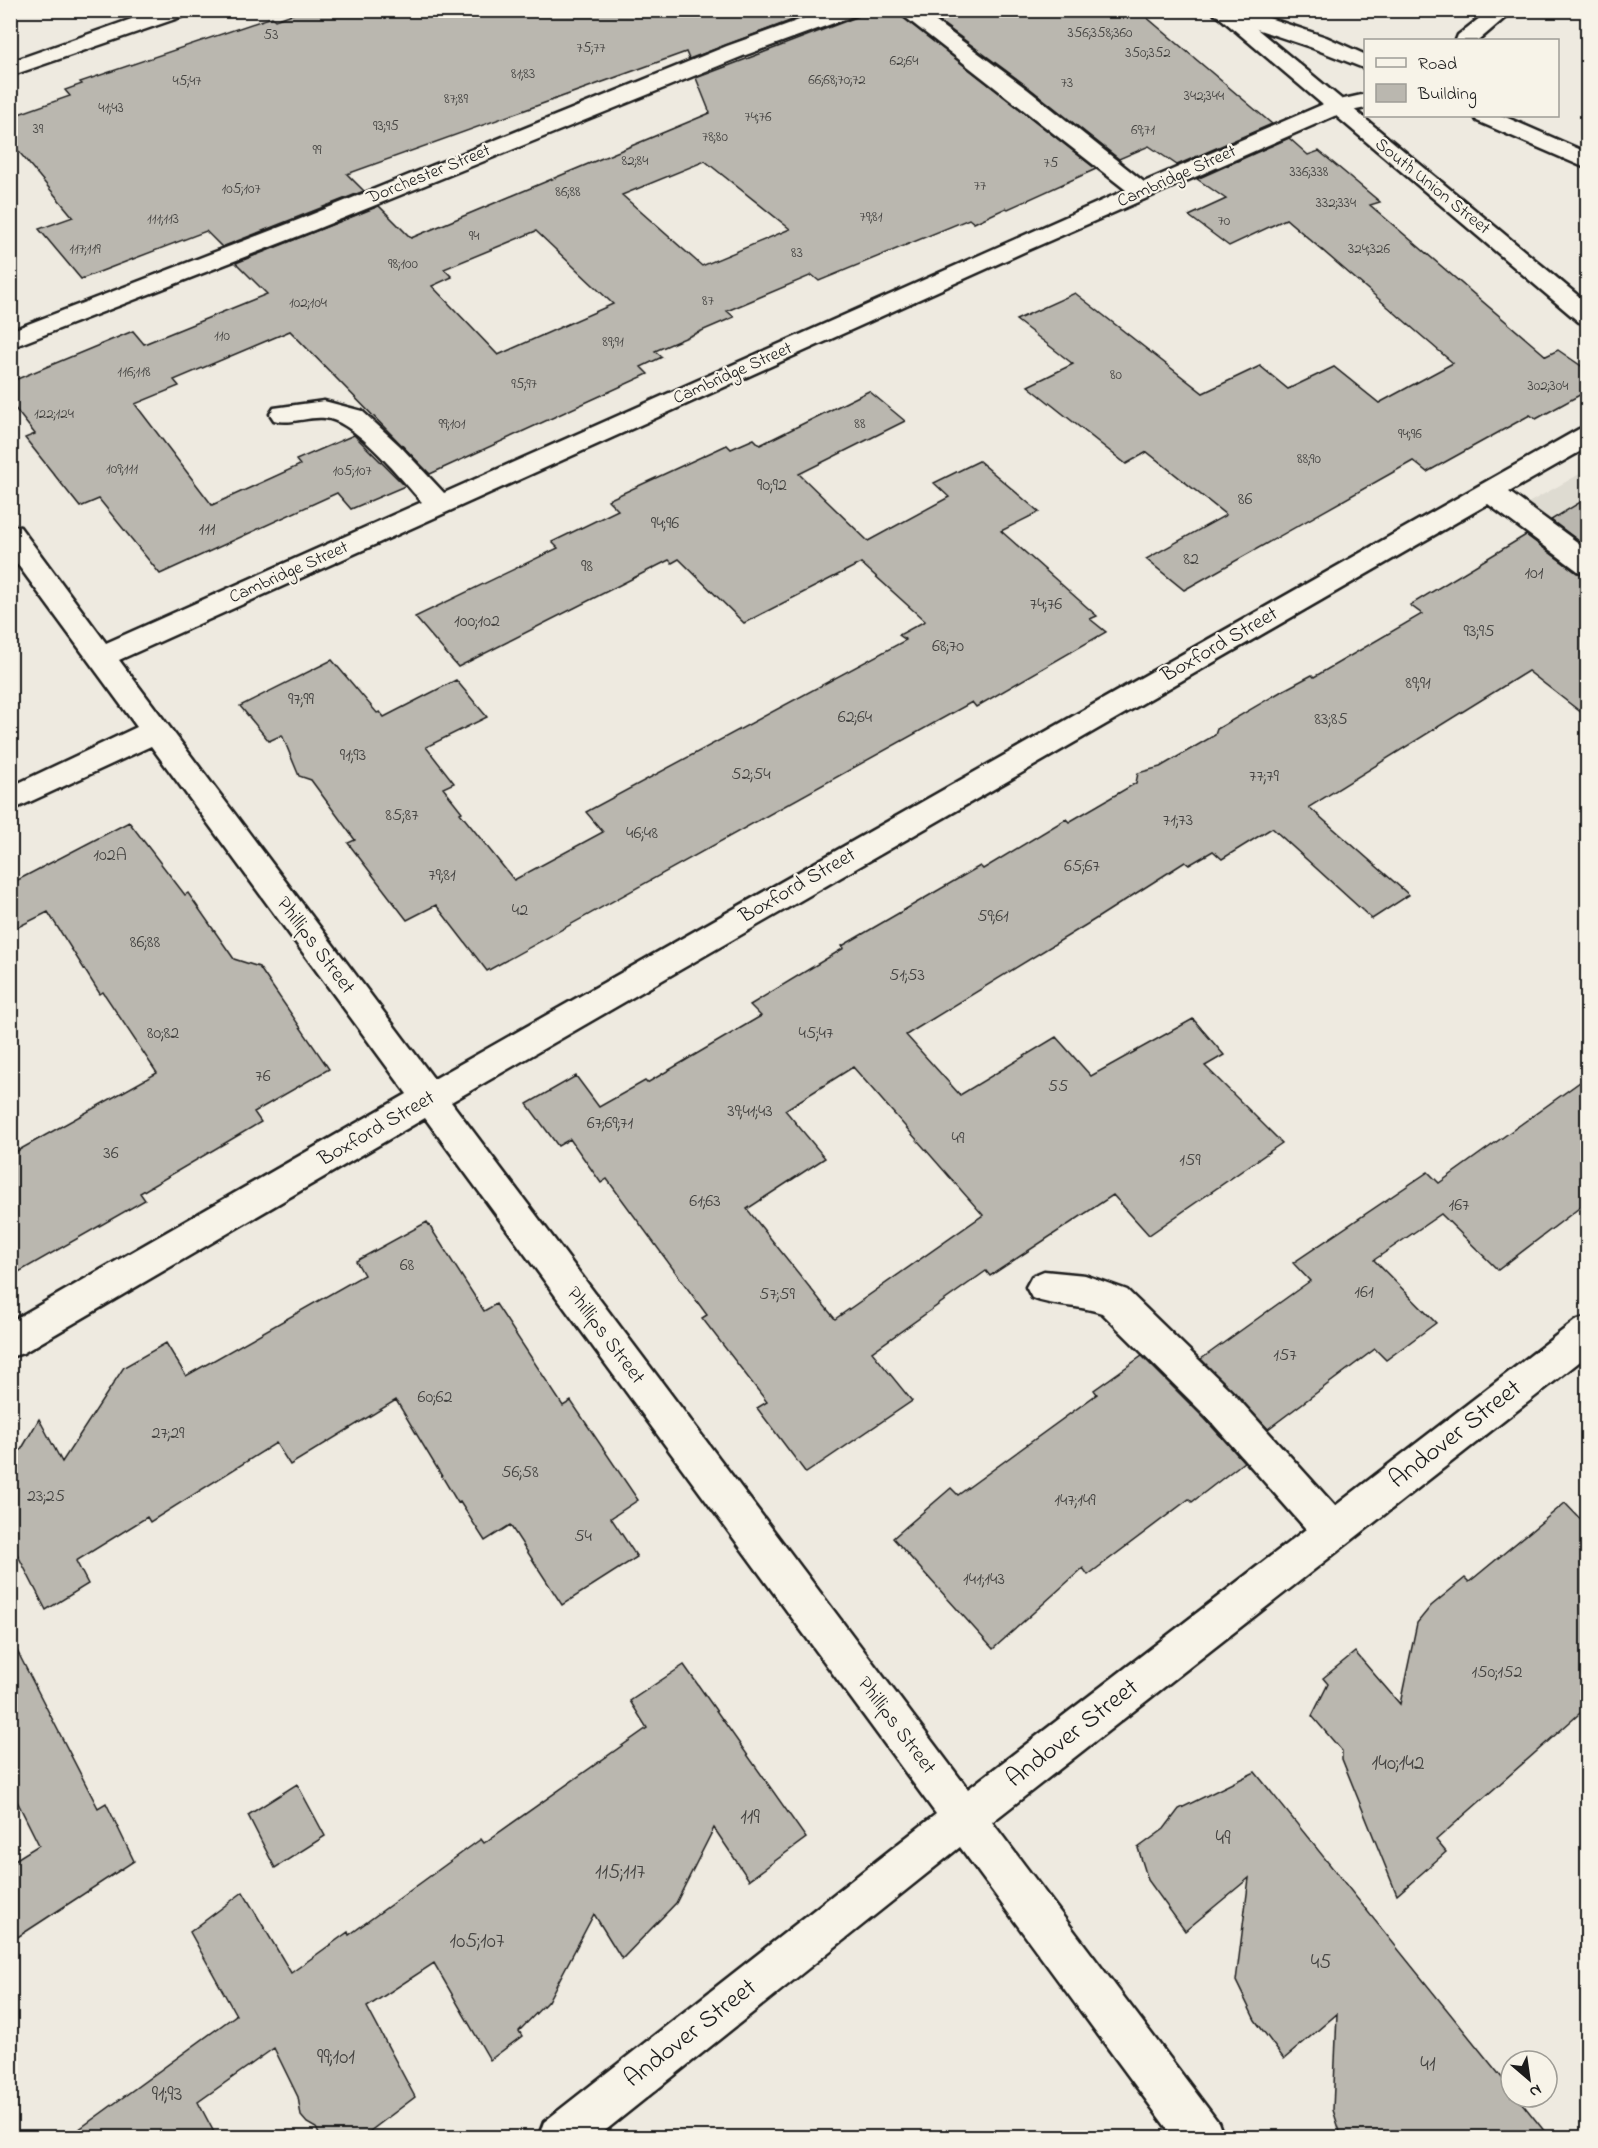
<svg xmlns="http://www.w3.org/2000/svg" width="1598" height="2148" font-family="'Indie Flower',sans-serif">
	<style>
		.built { fill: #dedbd1 }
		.building { fill: #bab7af; stroke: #1c1c1c; stroke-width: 1.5; fill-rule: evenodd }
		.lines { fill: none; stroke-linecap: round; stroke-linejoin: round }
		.minor-casing { stroke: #1c1c1c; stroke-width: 5 }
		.major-casing { stroke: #1c1c1c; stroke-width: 5 }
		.minor { fill: #f7f3e8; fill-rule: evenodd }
		.major { fill: #f7f3e8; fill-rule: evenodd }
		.labels { text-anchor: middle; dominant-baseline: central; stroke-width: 4.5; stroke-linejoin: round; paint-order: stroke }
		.far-number-label { font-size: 15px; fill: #444341 }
		.far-street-label { font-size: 18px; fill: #1c1c1c; stroke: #f7f3e8 }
		.number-label { font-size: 18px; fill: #444341 }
		.street-label { font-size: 21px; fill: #1c1c1c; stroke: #f7f3e8 }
		.near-number-label { font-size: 21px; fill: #444341 }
		.near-street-label { font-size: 26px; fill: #1c1c1c; stroke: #f7f3e8 }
	</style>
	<rect width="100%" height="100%" fill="#eeeae0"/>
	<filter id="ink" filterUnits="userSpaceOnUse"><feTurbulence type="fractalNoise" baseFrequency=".0167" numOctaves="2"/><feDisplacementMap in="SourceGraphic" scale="12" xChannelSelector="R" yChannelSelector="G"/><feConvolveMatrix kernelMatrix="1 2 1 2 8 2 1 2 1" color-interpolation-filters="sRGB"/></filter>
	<g filter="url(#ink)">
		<path class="built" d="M 1587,470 L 1587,547 L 1528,503 Z"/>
		<path class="building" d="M 304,10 L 819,10 L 689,59 L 686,52 L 347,174 L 364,191 L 222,247 L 206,231 L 81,279 L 39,229 L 73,217 L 10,141 L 10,117 L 70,96 L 65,90 L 82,84 L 80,82 L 272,17 L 275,20 Z
			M 860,10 L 894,10 L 1096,169 L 1008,209 L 1006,208 L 974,223 L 969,219 L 819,281 L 812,275 L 727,311 L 734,317 L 655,351 L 662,357 L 641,367 L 648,374 L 430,474 L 290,331 L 174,380 L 179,386 L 135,404 L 212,505 L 300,465 L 296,460 L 354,435 L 405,486 L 351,509 L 337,493 L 160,574 L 99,499 L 80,507 L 25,438 L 35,434 L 10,402 L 10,382 L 133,331 L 144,344 L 267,294 L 236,263 L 379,206 L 411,238 L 710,113 L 696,78 L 857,17 ZM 705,161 L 790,229 L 702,266 L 622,195 ZM 536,231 L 613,304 L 498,355 L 432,286 L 452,277 L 444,269 Z
			M 924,10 L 1138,10 L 1272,124 L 1177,165 L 1149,146 L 1119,159 L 1028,87 Z
			M 1289,138 L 1308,155 L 1319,151 L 1380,202 L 1370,205 L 1546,356 L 1558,350 L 1587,370 L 1587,391 L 1536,419 L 1530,415 L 1427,472 L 1413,461 L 1184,590 L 1146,559 L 1226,515 L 1147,452 L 1126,464 L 1028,386 L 1073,364 L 1016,320 L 1075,293 L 1203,393 L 1260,366 L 1288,389 L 1334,367 L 1379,403 L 1453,363 L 1286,219 L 1229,246 L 1189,216 L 1226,199 L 1197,179 Z
			M 869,391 L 905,421 L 799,474 L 868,541 L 949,497 L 934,483 L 979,461 L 1039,512 L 1001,531 L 1097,616 L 1090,619 L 1106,632 L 976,707 L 972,702 L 487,971 L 436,905 L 407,920 L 348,843 L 355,840 L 311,780 L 299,776 L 282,735 L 269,741 L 240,706 L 332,660 L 377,713 L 380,712 L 384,717 L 456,680 L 487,717 L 426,747 L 454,783 L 443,788 L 462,812 L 460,813 L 514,880 L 603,832 L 586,812 L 906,640 L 899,635 L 925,621 L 861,563 L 744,623 L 679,559 L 672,563 L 669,560 L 458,667 L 415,617 L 558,548 L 552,542 L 618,510 L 608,500 L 727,445 L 731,449 L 754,439 L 760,445 Z
			M 1587,498 L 1587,547 L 1551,520 Z
			M 1526,535 L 1577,573 L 1587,575 L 1587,717 L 1528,671 L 1309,807 L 1409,895 L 1372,919 L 1272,828 L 1222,859 L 1213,851 L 1189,865 L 1185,862 L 1094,920 L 906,1035 L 960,1095 L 1056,1037 L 1091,1076 L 1193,1019 L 1224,1055 L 1205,1066 L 1282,1143 L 1149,1235 L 1113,1195 L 990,1276 L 986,1271 L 872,1352 L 912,1401 L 806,1473 L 757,1408 L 767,1402 L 702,1318 L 707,1315 L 607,1179 L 601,1183 L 570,1139 L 558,1146 L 527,1104 L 576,1076 L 599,1107 L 645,1081 L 647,1083 L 761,1016 L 750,1005 L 844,948 L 842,946 L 980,866 L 983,869 L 1066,819 L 1069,822 L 1136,783 L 1138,773 L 1160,767 L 1215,735 L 1217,729 L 1282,691 L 1312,675 L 1314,677 L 1422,614 L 1410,605 ZM 853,1067 L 983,1215 L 835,1319 L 747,1209 L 825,1158 L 785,1110 Z
			M 129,822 L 185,895 L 188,893 L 234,959 L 259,967 L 329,1069 L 254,1112 L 261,1122 L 140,1193 L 145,1200 L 10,1277 L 10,1155 L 157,1073 L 103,992 L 100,994 L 48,912 L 10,931 L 10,884 Z
			M 1587,1077 L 1587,1202 L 1498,1270 L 1441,1214 L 1374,1260 L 1436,1323 L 1386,1360 L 1375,1349 L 1268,1429 L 1201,1359 L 1310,1281 L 1293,1263 L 1428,1172 L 1439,1183 Z
			M 427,1222 L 484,1311 L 496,1304 L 563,1406 L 571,1401 L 638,1500 L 611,1518 L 637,1557 L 562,1605 L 510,1525 L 485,1541 L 460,1502 L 458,1503 L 396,1400 L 290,1465 L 276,1443 L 150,1522 L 147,1517 L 76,1561 L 88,1584 L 46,1610 L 10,1540 L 10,1453 L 21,1450 L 39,1419 L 62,1462 L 124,1367 L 166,1343 L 186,1376 L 364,1275 L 356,1261 Z
			M 1142,1356 L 1205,1419 L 1244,1462 L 1192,1502 L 1189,1499 L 1088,1575 L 1083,1568 L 993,1649 L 893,1538 L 951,1488 L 958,1495 L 1097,1394 L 1094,1390 Z
			M 1565,1503 L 1587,1526 L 1587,1707 L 1436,1840 L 1446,1852 L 1397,1895 L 1342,1759 L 1342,1751 L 1312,1716 L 1328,1684 L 1323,1678 L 1355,1652 L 1400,1704 L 1417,1623 L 1431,1606 L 1465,1578 L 1469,1582 Z
			M 10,1637 L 98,1808 L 106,1803 L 134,1861 L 10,1942 L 10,1863 L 39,1845 L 10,1787 Z
			M 684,1665 L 806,1838 L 749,1880 L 714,1828 L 676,1903 L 622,1959 L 594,1914 L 548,2001 L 519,2031 L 522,2036 L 490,2060 L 434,1963 L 367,2007 L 415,2097 L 361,2138 L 321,2138 L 316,2128 L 307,2123 L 301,2116 L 298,2097 L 274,2048 L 198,2102 L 217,2138 L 67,2138 L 236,2015 L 190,1932 L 243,1892 L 291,1973 L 348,1932 L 349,1935 L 481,1839 L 484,1843 L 647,1728 L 630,1701 Z
			M 1255,1772 L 1511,2089 L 1511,2097 L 1517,2097 L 1550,2138 L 1342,2138 L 1333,2110 L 1337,2014 L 1284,2059 L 1255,2020 L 1236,1981 L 1249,1878 L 1185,1931 L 1148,1880 L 1138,1848 L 1164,1829 L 1179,1809 Z
			M 297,1784 L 325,1836 L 275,1868 L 248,1815 Z"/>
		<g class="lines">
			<defs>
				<path id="minor" d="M 157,10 L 189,10 L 187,15 L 10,76 L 10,62 Z
					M 827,10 L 858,10 L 856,15 L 743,56 L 314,230 L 10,348 L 10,331 L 298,220 L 727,46 Z
					M 896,10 L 920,10 L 1027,89 L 1144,182 L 1326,103 L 1366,94 L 1366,108 L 1341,113 L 1026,251 L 119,660 L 434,1079 L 1480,485 L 1579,429 L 1588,427 L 1588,447 L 1509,492 L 1588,550 L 1588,573 L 1578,571 L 1488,504 L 451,1102 L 968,1789 L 1306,1529 L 1207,1417 L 1102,1313 C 1079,1305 1054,1307 1032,1298 L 1026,1287 L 1032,1276 L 1044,1271 L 1085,1275 L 1127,1290 L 1233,1393 L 1335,1506 L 1575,1321 L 1588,1317 L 1588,1355 L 992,1822 L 1218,2122 L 1224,2138 L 1174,2138 L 960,1847 L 596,2138 L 538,2138 L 544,2122 L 936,1814 L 425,1118 L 23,1353 L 10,1357 L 10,1322 L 407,1094 L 151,746 L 10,811 L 10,787 L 137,727 L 10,554 L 10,525 L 20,527 L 106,643 L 422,502 C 401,479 356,421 325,418 C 308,416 291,425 274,420 L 270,414 L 274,408 L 324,401 L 362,411 L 400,446 L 444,493 L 1126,190 Z
					M 1213,10 L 1245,10 L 1326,37 L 1366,55 L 1366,69 L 1310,47 L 1215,15 Z
					M 1490,10 L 1514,10 L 1479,40 L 1456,40 L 1458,35 Z
					M 1474,116 L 1503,116 L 1588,153 L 1588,169 L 1477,121 Z"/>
				<path id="major" d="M 1211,10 L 1234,10 L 1551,273 L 1588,304 L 1588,325 L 1579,322 Z"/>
			</defs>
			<use href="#minor" class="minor-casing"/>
			<use href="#major" class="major-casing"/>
			<use href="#minor" class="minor"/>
			<use href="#major" class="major"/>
		</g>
	</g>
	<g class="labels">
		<g class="far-number-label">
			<text x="1100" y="33">356;358;360</text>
			<text x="271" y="35">53</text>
			<text x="591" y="48">75;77</text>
			<text x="1148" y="53">350;352</text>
			<text x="904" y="61">62;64</text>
			<text x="523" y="74">81;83</text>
			<text x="837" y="80">66;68;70;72</text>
			<text x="187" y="81">45;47</text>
			<text x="1067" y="83">73</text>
			<text x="1204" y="96">342;344</text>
			<text x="456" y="99">87;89</text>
			<text x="111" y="108">41;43</text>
			<text x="758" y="117">74;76</text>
			<text x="386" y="126">93;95</text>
			<text x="38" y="129">39</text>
			<text x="1143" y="130">69;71</text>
			<text x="715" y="137">78;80</text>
			<text x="317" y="150">99</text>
			<text x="635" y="161">82;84</text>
			<text x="1051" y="163">75</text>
			<text x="1309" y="172">336;338</text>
			<text x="980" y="186">77</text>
			<text x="241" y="189">105;107</text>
			<text x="568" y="192">86;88</text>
			<text x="1336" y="203">332;334</text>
			<text x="871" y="217">79;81</text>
			<text x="163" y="219">111;113</text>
			<text x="1224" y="221">70</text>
			<text x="474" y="236">94</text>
			<text x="85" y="249">117;119</text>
			<text x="1369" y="249">324;326</text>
			<text x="797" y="253">83</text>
			<text x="403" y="264">98;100</text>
			<text x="708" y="301">87</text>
			<text x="308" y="303">102;104</text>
			<text x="222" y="336">110</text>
			<text x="613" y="342">89;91</text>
			<text x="134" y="372">116;118</text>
			<text x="1116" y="375">80</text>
			<text x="524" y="384">95;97</text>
			<text x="1548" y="386">302;304</text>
			<text x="54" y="414">122;124</text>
			<text x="452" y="424">99;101</text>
			<text x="860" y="424">88</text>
			<text x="1410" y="434">94;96</text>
			<text x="1309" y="459">88;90</text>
			<text x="122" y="469">109;111</text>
			<text x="352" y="471">105;107</text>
		</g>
		<g class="far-street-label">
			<text transform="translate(429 175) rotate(-22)">Dorchester Street</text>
			<text transform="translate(1177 177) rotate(-24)">Cambridge Street</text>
			<text transform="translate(1432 187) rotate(39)">South Union Street</text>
			<text transform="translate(733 374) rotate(-24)">Cambridge Street</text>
			<text transform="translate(289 573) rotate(-24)">Cambridge Street</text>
		</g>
		<g class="number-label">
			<text x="772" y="486">90;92</text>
			<text x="1245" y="500">86</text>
			<text x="665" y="524">94;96</text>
			<text x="207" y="530">111</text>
			<text x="1191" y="560">82</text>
			<text x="587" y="567">98</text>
			<text x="1534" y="574">101</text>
			<text x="1046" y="605">74;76</text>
			<text x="477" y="622">100;102</text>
			<text x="1479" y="632">93;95</text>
			<text x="948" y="647">68;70</text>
			<text x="1418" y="684">89;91</text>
			<text x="301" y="700">97;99</text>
			<text x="855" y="718">62;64</text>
			<text x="1331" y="720">83;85</text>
			<text x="353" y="756">91;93</text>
			<text x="751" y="775">52;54</text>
			<text x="1264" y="777">77;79</text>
			<text x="402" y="816">85;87</text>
			<text x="1178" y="821">71;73</text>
			<text x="642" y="834">46;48</text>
			<text x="110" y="856">102A</text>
			<text x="1082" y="867">65;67</text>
			<text x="442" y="876">79;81</text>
			<text x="520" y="911">42</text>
			<text x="993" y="917">59;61</text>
			<text x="145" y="943">86;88</text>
			<text x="907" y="976">51;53</text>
			<text x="163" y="1034">80;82</text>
			<text x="816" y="1034">45;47</text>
			<text x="263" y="1077">76</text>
			<text x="1058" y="1087">55</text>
			<text x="750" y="1112">39;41;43</text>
			<text x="610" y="1124">67;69;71</text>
			<text x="958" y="1139">49</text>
			<text x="111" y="1154">36</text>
			<text x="1190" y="1161">159</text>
			<text x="705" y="1202">61;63</text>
			<text x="1459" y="1206">167</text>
			<text x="407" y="1266">68</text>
			<text x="1364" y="1293">161</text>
			<text x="777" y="1295">57;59</text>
			<text x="1285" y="1356">157</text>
			<text x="435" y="1398">60;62</text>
			<text x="168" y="1434">27;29</text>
			<text x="520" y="1473">56;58</text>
			<text x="46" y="1497">23;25</text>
			<text x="1075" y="1501">147;149</text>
			<text x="583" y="1537">54</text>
			<text x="984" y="1580">141;143</text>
			<text x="1497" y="1673">150;152</text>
		</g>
		<g class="street-label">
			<text transform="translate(1220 645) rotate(-30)">Boxford Street</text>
			<text transform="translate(798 886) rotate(-30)">Boxford Street</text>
			<text transform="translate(315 946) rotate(53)">Phillips Street</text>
			<text transform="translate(377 1129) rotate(-30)">Boxford Street</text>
			<text transform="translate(605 1336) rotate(53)">Phillips Street</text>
			<text transform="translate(896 1726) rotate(53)">Phillips Street</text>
		</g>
		<g class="near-number-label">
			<text x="1398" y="1764">140;142</text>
			<text x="750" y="1818">119</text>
			<text x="1223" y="1839">49</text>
			<text x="620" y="1873">115;117</text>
			<text x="477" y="1942">105;107</text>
			<text x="1321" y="1963">45</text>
			<text x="336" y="2058">99;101</text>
			<text x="1428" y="2065">41</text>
			<text x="167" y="2095">91;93</text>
		</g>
		<g class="near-street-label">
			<text transform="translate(1456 1435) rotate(-38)">Andover Street</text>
			<text transform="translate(1073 1734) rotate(-38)">Andover Street</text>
			<text transform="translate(691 2034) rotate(-38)">Andover Street</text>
		</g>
	</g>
	<rect width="1598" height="2148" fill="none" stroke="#f7f3e8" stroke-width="36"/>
	<rect x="18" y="18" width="1562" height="2112" fill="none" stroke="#1c1c1c" stroke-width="2" filter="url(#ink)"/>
	<rect x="1364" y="39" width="195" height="78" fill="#f7f3e8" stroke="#9f9d96" stroke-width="1.5"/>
	<rect x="1376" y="58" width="30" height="9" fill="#f7f3e8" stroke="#9f9d96" stroke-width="1.5"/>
	<text x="1418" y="69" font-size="18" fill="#1c1c1c">Road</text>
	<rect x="1376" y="84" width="30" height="18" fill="#bab7af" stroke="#9f9d96" stroke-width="1.5"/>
	<text x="1418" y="99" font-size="18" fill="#1c1c1c">Building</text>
	<g transform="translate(1529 2079) rotate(151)"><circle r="28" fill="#f7f3e8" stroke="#9f9d96" stroke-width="1.5"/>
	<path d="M0-4.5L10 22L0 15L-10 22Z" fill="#1c1c1c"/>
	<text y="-9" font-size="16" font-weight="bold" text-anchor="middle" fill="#1c1c1c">N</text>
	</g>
</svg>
